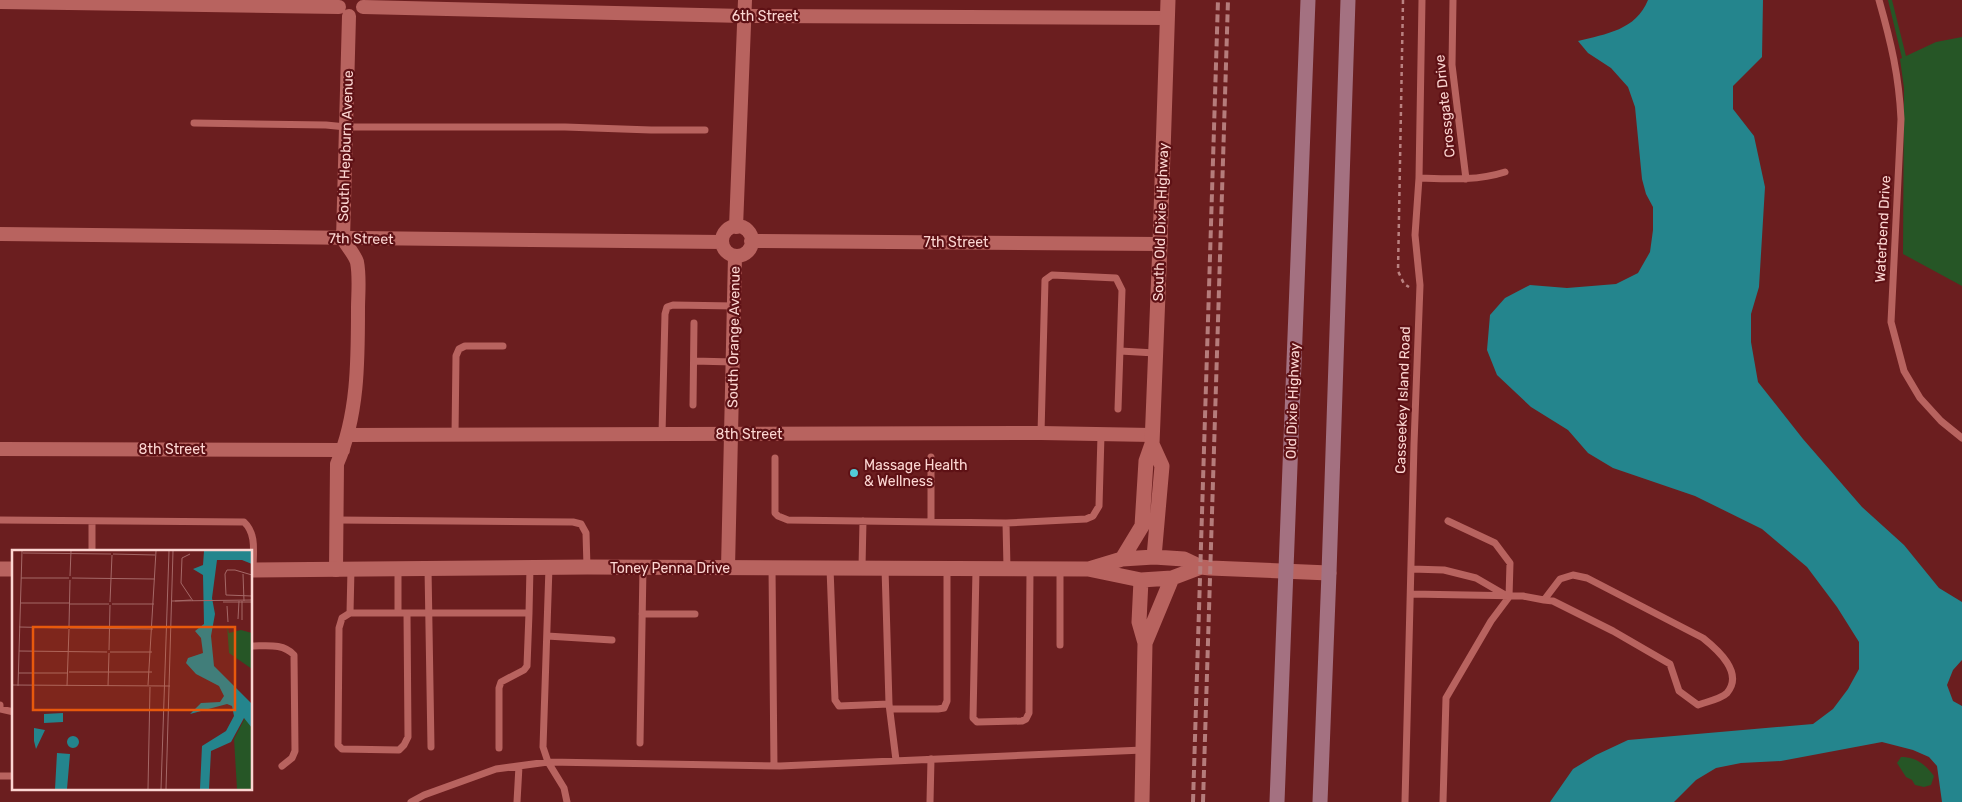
<svg xmlns="http://www.w3.org/2000/svg" width="1962" height="802" font-family="Rubik,sans-serif">
	<style>
		.green { fill: #265626 }
		.water { fill: #24858d }
		.lines { fill: none; stroke-linecap: round; stroke-linejoin: round }
		.path { stroke: #ba8281; stroke-width: 2.5; stroke-dasharray: 4 4; stroke-linecap: butt }
		.service { stroke: #b8635f; stroke-width: 7 }
		.minor { stroke: #b8635f; stroke-width: 14 }
		.tertiary { stroke: #b8635f; stroke-width: 15 }
		.secondary { stroke: #a47181; stroke-width: 15 }
		.rail { stroke: #b57c7b; stroke-width: 4; stroke-dasharray: 8 4; stroke-linecap: butt }
		.poi-dot { fill: #52cbd7; stroke: #5e1115; stroke-width: 2 }
		.labels { text-anchor: middle; dominant-baseline: central; stroke-width: 4.5; stroke-linejoin: round; paint-order: stroke }
		.street-label { font-size: 14px; fill: #fcd6d2; stroke: #5e1115 }
		.poi-label { font-size: 14px; fill: #fcd6d2; stroke: #5e1115; text-anchor: start }
		.inset-road { fill: none; stroke: #a56867; stroke-width: 1 }
		.view { fill: #e8590c; fill-opacity: 0.15; stroke: #e8590c; stroke-width: 2.5 }
		.inset-edge { fill: none; stroke: #fcd6d2; stroke-width: 2.5 }
	</style>
	<rect width="100%" height="100%" fill="#6b1e1f"/>
	<path class="green" d="M 1888,0 L 1892,0 L 1906,56 L 1936,42 L 1962,37 L 1962,286 L 1903,254 L 1904,88 L 1900,59 L 1902,58 Z
		M 1901,757 C 1916,757 1925,764 1934,776 L 1931,785 L 1924,787 L 1915,785 L 1912,780 L 1906,777 L 1897,763 Z"/>
	<path class="water" d="M 1648,0 L 1763,0 L 1762,57 L 1733,86 L 1733,109 L 1754,136 L 1765,187 L 1759,287 L 1751,314 L 1751,342 L 1758,382 L 1803,439 L 1862,507 L 1904,545 L 1939,588 L 1962,602 L 1962,660 L 1953,670 L 1947,685 L 1953,701 L 1962,706 L 1962,802 L 1942,802 L 1937,766 L 1929,757 L 1913,750 L 1882,742 L 1781,761 L 1741,763 L 1716,768 L 1696,780 L 1674,802 L 1550,802 L 1573,769 L 1596,755 L 1628,740 L 1813,724 L 1833,709 L 1848,689 L 1859,669 L 1859,642 L 1837,607 L 1807,567 L 1762,529 L 1695,496 L 1613,468 L 1588,453 L 1568,430 L 1531,407 L 1497,375 L 1487,350 L 1490,315 L 1505,298 L 1530,285 L 1567,288 L 1616,284 L 1638,273 L 1650,252 L 1653,230 L 1653,207 L 1646,194 L 1642,179 L 1635,107 L 1628,87 L 1611,68 L 1588,53 L 1578,41 C 1606,34 1636,30 1648,0 Z"/>
	<g class="lines">
		<path class="path" d="M 1403,0 L 1398,271 L 1404,284 L 1409,287"/>
		<path class="service" d="M 1453,0 L 1452,65 L 1466,179
			M 1879,0 C 1891,42 1899,76 1901,119 L 1891,322 L 1904,371 L 1920,398 L 1941,421 L 1962,438
			M 194,123 L 326,125 L 346,127 L 565,127 L 651,130 L 705,130
			M 1419,178 C 1448,179 1477,181 1505,172
			M 1120,351 L 1155,353
			M 694,361 L 733,362
			M 693,405 L 694,323
			M 1041,433 L 1045,280 L 1052,275 L 1116,278 L 1122,290 L 1118,409
			M 662,434 L 665,314 L 667,307 L 673,305 L 735,306
			M 455,435 L 456,356 L 459,349 L 465,346 L 503,346
			M 931,457 L 931,520
			M 775,458 L 775,513 L 778,516 L 788,520 L 1006,523 L 1086,519 L 1093,516 L 1099,506 L 1101,435
			M 0,520 L 244,522 C 257,534 253,553 253,570
			M 337,520 L 573,522 L 581,524 L 586,533 L 587,567
			M 1006,523 L 1007,568
			M 92,551 L 92,521
			M 549,567 L 543,747 L 548,762 L 564,788 L 567,802
			M 862,567 L 863,521
			M 428,568 L 431,747
			M 772,568 L 774,766
			M 830,568 L 835,700 L 839,706 L 889,704
			M 885,568 L 889,704 L 896,760
			M 351,569 L 350,613 L 529,613 L 530,567
			M 976,569 L 973,718 L 977,722 L 1022,721 L 1026,719 L 1029,713 L 1030,569
			M 1060,569 L 1060,645
			M 1412,569 L 1444,570 L 1476,578 L 1507,596
			M 1573,575 L 1587,578 L 1703,638 C 1718,650 1744,673 1727,693 C 1721,699 1706,702 1698,705 L 1679,691 L 1670,664 L 1613,631 L 1553,601 L 1544,600 L 1560,579 Z
			M 1411,594 L 1523,596 L 1544,600
			M 350,613 L 342,618 L 339,628 L 338,745 L 342,749 L 399,750 L 404,745 L 408,737 L 407,613
			M 398,613 L 398,569
			M 642,614 L 695,614
			M 547,636 L 612,640
			M 251,646 C 267,646 283,643 294,655 L 295,751 L 292,758 L 282,766
			M 0,705 L 0,709 L 14,712
			M 890,709 L 938,709 L 944,708 L 947,701 L 947,569
			M 640,743 L 643,567
			M 499,748 L 499,688 L 501,682 L 524,670 L 527,666 L 529,613
			M 0,776 L 14,776
			M 411,802 L 424,795 L 496,769 L 548,762 L 780,766 L 1143,750
			M 517,802 L 519,766
			M 930,802 L 931,759
			M 1405,802 L 1414,444 L 1420,285 L 1415,235 L 1419,178 L 1422,0
			M 1443,802 L 1446,698 L 1491,621 L 1509,597 L 1510,563 L 1495,543 L 1448,521"/>
		<path class="minor" d="M 0,2 L 339,7
			M 363,7 L 744,16 L 1167,18
			M722 241a15 15 0 1 1 30 0a15 15 0 1 1-30 0Z
			M 736,227 L 745,0
			M 0,234 L 722,242
			M 751,241 L 1160,244
			M 347,435 L 1041,433 L 1152,435
			M 0,449 L 343,450
			M 728,568 L 735,256
			M 336,570 L 337,464 C 358,416 358,361 358,309 C 358,294 360,277 357,262 C 355,255 347,246 343,239 L 349,16"/>
		<path class="tertiary" d="M 1152,444 L 1162,466 L 1154,557
			M 1122,559 L 1142,526 L 1146,461 L 1152,444 L 1160,244 L 1168,0
			M 0,569 L 14,569
			M 1089,569 L 1122,559 L 1154,557 L 1184,559 L 1201,567 L 1210,568 L 1329,573
			M 251,570 L 587,567 L 1088,569 L 1141,580 L 1172,578 L 1201,567
			M 1141,580 L 1139,622 L 1145,643 L 1142,802
			M 1145,643 L 1172,578"/>
		<path class="secondary" d="M 1277,802 L 1308,0
			M 1320,802 L 1329,573 L 1348,0"/>
		<path class="rail" d="M 1193,802 L 1218,0
			M 1203,802 L 1228,0"/>
	</g>
	<circle class="poi-dot" cx="854" cy="473" r="5"/>
	<g class="labels">
		<g class="street-label">
			<text x="765" y="16">6th Street</text>
			<text transform="translate(1445 106) rotate(-96)">Crossgate Drive</text>
			<text transform="translate(346 146) rotate(-88)">South Hepburn Avenue</text>
			<text transform="translate(1161 222) rotate(-88)">South Old Dixie Highway</text>
			<text transform="translate(1883 229) rotate(-87)">Waterbend Drive</text>
			<text transform="translate(361 239) rotate(1)">7th Street</text>
			<text x="956" y="242">7th Street</text>
			<text transform="translate(734 337) rotate(-89)">South Orange Avenue</text>
			<text transform="translate(1403 400) rotate(-88)">Casseekey Island Road</text>
			<text transform="translate(1293 401) rotate(-88)">Old Dixie Highway</text>
			<text x="749" y="434">8th Street</text>
			<text x="172" y="449">8th Street</text>
			<text x="670" y="568">Toney Penna Drive</text>
		</g>
		<g class="poi-label">
			<text x="864" y="465">Massage Health<tspan x="864" dy="16">&amp; Wellness</tspan></text>
		</g>
	</g>
	<g transform="translate(12 550)">
		<rect width="240" height="240" fill="#6b1e1f"/>
		<path d="M 215,75 L 217,83 L 229,80 L 240,83 L 240,119 L 217,103 ZM 233,168 L 240,178 L 240,239 L 225,239 L 222,189 Z" fill="#265626"/>
		<path d="M 192,1 L 240,1 L 240,14 L 230,10 L 205,10 L 200,48 L 203,64 L 199,86 L 202,116 L 240,154 L 240,178 L 232,168 L 219,192 L 199,201 L 197,239 L 188,239 L 190,196 L 214,181 L 222,166 L 220,156 L 215,154 L 178,164 L 189,153 L 208,152 L 212,146 L 207,136 L 184,124 L 174,113 L 176,108 L 191,103 L 189,88 L 183,81 L 192,74 L 191,25 L 181,19 L 191,15 ZM 51,163 L 51,172 L 32,173 L 32,164 ZM 22,178 L 33,180 L 24,199 L 22,191 ZM55 192a6 6 0 1 1 12 0a6 6 0 1 1-12 0ZM 45,203 L 58,204 L 55,239 L 43,239 Z" fill="#24858d"/>
		<path class="inset-road" d="M 11,3 L 99,4M 101,4 L 143,5M 178,4 L 170,8 L 169,33 L 181,51M 231,24 L 232,51M 240,25 L 223,20 L 215,20 L 213,24 L 214,45 L 240,46M 58,26 L 59,1M 9,28 L 57,28M 60,28 L 143,29M 160,51 L 240,50M 163,51 L 179,50M 98,52 L 100,5M 211,52 L 240,52M 8,53 L 57,53M 57,54 L 97,54M 100,54 L 142,54M 215,56 L 216,72M 226,69 L 227,51M 230,70 L 230,51M 57,76 L 58,30M 7,77 L 56,78M 58,78 L 141,79M 97,100 L 98,55M 7,101 L 95,102M 98,102 L 140,102M 57,122 L 140,122M 6,123 L 56,123M 0,135 L 158,136M 136,135 L 144,1M 6,136 L 10,1M 55,136 L 57,79M 96,136 L 97,103M 136,239 L 138,137M 149,239 L 157,1M 154,239 L 161,1"/>
		<path class="view" d="M 21,77 L 223,77 L 223,160 L 21,160 Z"/>
		<rect width="240" height="240" class="inset-edge"/>
	</g>
</svg>
